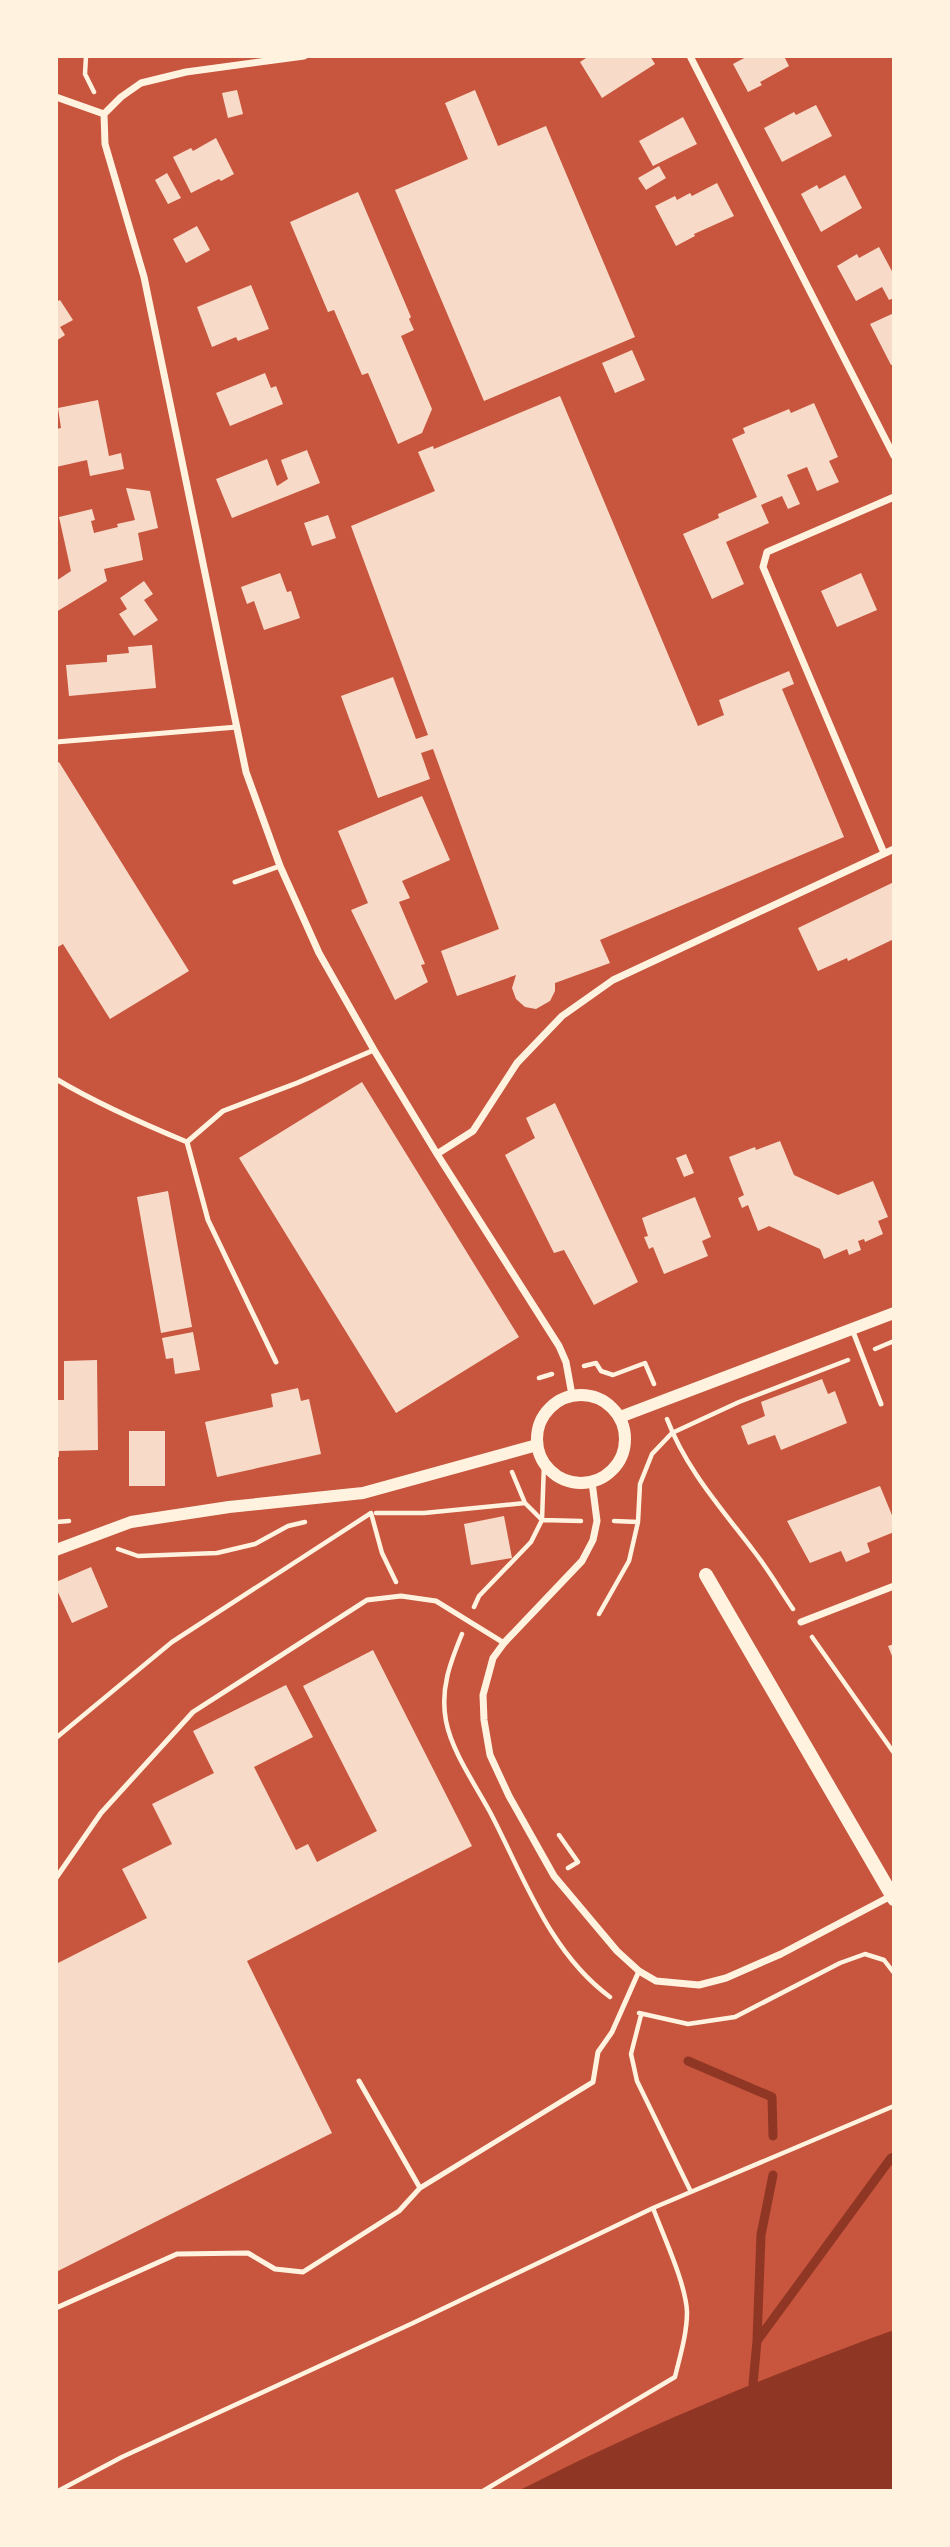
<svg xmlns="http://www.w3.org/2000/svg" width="950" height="2547" font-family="'PT Sans Narrow',sans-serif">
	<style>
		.water { fill: #8f3625 }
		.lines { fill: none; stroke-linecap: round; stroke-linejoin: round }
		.stream { stroke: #8f3625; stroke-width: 9 }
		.building { fill: #f7dbc8 }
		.path { stroke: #fff3e0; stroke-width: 4.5 }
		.service { stroke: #fff3e0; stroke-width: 5 }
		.minor { stroke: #fff3e0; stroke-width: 7 }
		.tertiary { stroke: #fff3e0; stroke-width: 12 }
		.secondary { stroke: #fff3e0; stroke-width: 14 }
	</style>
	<rect width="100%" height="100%" fill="#c8553d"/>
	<path class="water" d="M 894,2330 L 894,2491 L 518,2491 C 639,2429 766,2376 894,2330 Z"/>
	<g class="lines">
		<path class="stream" d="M 688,2061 L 772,2097 L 773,2136
			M 757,2341 L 891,2158 L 894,2157
			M 756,2395 L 753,2384 L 757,2341 L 761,2235 L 773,2175"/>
	</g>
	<path class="building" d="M 589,56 L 650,56 L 655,64 L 602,98 L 580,62 Z
		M 748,56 L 784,56 L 789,66 L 760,82 L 762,85 L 748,92 L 733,64 Z
		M 237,90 L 243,114 L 228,118 L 222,93 Z
		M 475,90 L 498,146 L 546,126 L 635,337 L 484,401 L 395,190 L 468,159 L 445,103 Z
		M 816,105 L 832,136 L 782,162 L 764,128 L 794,112 L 796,115 Z
		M 683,117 L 697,144 L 653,166 L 639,141 Z
		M 216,138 L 234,174 L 221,181 L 219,179 L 191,193 L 173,157 L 191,148 L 193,151 Z
		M 659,166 L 666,178 L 646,190 L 638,178 Z
		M 167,173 L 181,198 L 168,204 L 155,180 Z
		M 845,175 L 862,208 L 821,232 L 801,194 L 817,185 L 819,189 Z
		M 717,183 L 734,216 L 694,234 L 695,236 L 676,246 L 655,206 L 675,196 L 677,200 L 690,193 L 692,196 Z
		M 358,192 L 411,317 L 409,319 L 414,330 L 401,336 L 432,409 L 422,433 L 398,444 L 368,373 L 362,375 L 334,310 L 328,312 L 290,222 Z
		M 197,226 L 210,250 L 186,263 L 173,239 Z
		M 879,247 L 894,275 L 894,298 L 889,300 L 882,287 L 856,301 L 837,266 L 857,254 L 859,258 Z
		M 251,285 L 269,329 L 238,341 L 236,337 L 212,347 L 197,307 Z
		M 60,300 L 73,320 L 60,327 L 65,335 L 56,341 L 56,302 Z
		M 894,313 L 894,364 L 891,365 L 870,324 Z
		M 632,350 L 645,380 L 615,393 L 602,363 Z
		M 265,373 L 271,388 L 276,386 L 283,404 L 230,426 L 216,393 Z
		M 560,396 L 698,726 L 724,715 L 719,700 L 789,671 L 794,684 L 782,689 L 844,837 L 600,940 L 610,963 L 555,983 L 555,991 L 550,1001 L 536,1009 L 525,1007 L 516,999 L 512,988 L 516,975 L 457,996 L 441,951 L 499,929 L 433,749 L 421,753 L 430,779 L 378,798 L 341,696 L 393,677 L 416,739 L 428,735 L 351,526 L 435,491 L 418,452 L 433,446 L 434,449 Z
		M 98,400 L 109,456 L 121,453 L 124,469 L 90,476 L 87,460 L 56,467 L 56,429 L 61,428 L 58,408 Z
		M 814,403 L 838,457 L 829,461 L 839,482 L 817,491 L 807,467 L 787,475 L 800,504 L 788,509 L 782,496 L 761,505 L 769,523 L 726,542 L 744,584 L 712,599 L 683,534 L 719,518 L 718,514 L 757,497 L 732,439 L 745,433 L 743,428 L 789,409 L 791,413 Z
		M 307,450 L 320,483 L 232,518 L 216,479 L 267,459 L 277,486 L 288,479 L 281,460 Z
		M 126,488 L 150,491 L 158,528 L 138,533 L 143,560 L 104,569 L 107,581 L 56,612 L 56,581 L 71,571 L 59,517 L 92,509 L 95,520 L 91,521 L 94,533 L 118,527 L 117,524 L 135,520 Z
		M 328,515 L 336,538 L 312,546 L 304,523 Z
		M 280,573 L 287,592 L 291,591 L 300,618 L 264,630 L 254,601 L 247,604 L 241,587 Z
		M 861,573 L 877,610 L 837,627 L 821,591 Z
		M 144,581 L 153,594 L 144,600 L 158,620 L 134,636 L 119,614 L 127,609 L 120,598 Z
		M 152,645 L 156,688 L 69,696 L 66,665 L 107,662 L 107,655 L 129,653 L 128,647 Z
		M 59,762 L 189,971 L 110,1019 L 63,944 L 56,948 L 56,764 Z
		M 422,796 L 450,860 L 402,881 L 410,898 L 399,902 L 425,964 L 421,965 L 428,982 L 395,1000 L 351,910 L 368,903 L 338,831 Z
		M 894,882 L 894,939 L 848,961 L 847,958 L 818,971 L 798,928 Z
		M 362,1082 L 519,1337 L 396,1413 L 239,1158 Z
		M 555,1103 L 638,1282 L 594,1305 L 564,1250 L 554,1253 L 505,1155 L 535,1138 L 526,1118 Z
		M 780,1141 L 794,1175 L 838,1195 L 873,1181 L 888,1217 L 878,1221 L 883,1234 L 865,1242 L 864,1239 L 858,1241 L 861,1250 L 849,1255 L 847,1249 L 824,1259 L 820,1249 L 769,1226 L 758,1231 L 748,1205 L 742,1208 L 738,1198 L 744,1195 L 729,1157 L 755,1147 L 756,1150 Z
		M 686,1154 L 694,1173 L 684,1177 L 676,1158 Z
		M 168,1191 L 192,1327 L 161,1333 L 137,1197 Z
		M 695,1197 L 711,1237 L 702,1241 L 708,1256 L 664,1274 L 653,1247 L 649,1249 L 644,1237 L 648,1236 L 642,1218 Z
		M 193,1332 L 200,1370 L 175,1374 L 173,1358 L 166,1359 L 162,1338 Z
		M 97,1360 L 98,1450 L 59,1451 L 59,1457 L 56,1457 L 56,1400 L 64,1400 L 64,1361 Z
		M 822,1379 L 828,1394 L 835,1391 L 847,1423 L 781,1450 L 775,1435 L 748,1445 L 741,1426 L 765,1416 L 761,1402 Z
		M 298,1388 L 301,1401 L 309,1399 L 321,1454 L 217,1477 L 205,1422 L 273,1407 L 271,1394 Z
		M 129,1431 L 165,1431 L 165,1486 L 129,1486 Z
		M 880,1486 L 894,1520 L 894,1532 L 867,1543 L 870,1552 L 846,1562 L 841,1551 L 810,1563 L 787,1521 Z
		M 504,1516 L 512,1558 L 471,1565 L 464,1524 Z
		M 91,1567 L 108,1607 L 72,1623 L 56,1588 L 56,1582 Z
		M 894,1644 L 894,1661 L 888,1646 Z
		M 373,1650 L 472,1846 L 247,1961 L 332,2133 L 58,2271 L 56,1964 L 147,1918 L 122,1869 L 172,1844 L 152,1804 L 214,1773 L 193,1731 L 286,1685 L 313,1737 L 254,1767 L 296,1850 L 308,1844 L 317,1862 L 377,1831 L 303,1686 Z"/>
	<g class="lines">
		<path class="path" d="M 86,56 L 85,74 L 94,92
			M 875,1349 L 894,1341
			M 584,1366 L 596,1363 L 601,1371 L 613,1375 L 645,1363 L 654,1384
			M 539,1378 L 552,1374
			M 667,1419 C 686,1469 721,1508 753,1550 C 768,1569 780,1590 793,1609
			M 512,1472 L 525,1503 L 542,1520 L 581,1521
			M 376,1513 L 424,1513 L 525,1503
			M 614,1521 L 638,1522
			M 56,1522 L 69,1521
			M 118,1549 L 138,1556 L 217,1553 L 255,1544 L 288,1526 L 305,1522
			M 474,1607 L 479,1596 L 531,1542 L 542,1520 L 544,1463
			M 599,1614 L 629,1561 L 638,1522 L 640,1484 L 652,1454 L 672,1433 L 739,1402 L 848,1360
			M 462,1634 C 450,1663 440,1689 446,1721 C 452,1752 475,1784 490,1812 C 524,1877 549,1952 610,1997
			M 812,1637 L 894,1753
			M 56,1738 L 172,1642 L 371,1513 L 382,1553 L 396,1582
			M 559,1835 L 578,1862 L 568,1868
			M 639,2013 L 688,2024 L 735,2017 L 840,1963 L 865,1954 L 884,1960 L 894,1973
			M 641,2015 L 631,2054 L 637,2081 L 691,2192
			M 58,2491 L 122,2457 L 413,2323 L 653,2208 L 894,2106
			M 483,2491 L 675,2377 C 680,2356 687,2334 687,2312 C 686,2284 663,2235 653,2208"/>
		<path class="service" d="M 56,742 L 237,727
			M 235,882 L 280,866
			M 56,1079 C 98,1104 141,1123 187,1142
			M 852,1329 L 881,1404
			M 276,1362 L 208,1220 L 187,1142 L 223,1111 L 297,1083 L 374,1050
			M 56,1878 L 101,1813 L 193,1712 L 367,1600 L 401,1596 L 436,1601 L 504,1643
			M 359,2081 L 420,2188 L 593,2082 L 598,2052 L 612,2032 L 639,1971
			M 56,2308 L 177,2254 L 248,2253 L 275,2269 L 303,2272 L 399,2211 L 420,2188"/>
		<path class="minor" d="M 690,56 L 894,456
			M 56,97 L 104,114
			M 104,114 L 105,144 L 144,277 L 246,772 L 280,866 L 319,953 L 374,1050 L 437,1154 L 559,1346 L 566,1362 L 572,1395
			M 104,114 L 121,97 L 141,83 L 186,72 L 304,56
			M 884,853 L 763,567 L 767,552 L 894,497
			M 437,1154 L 473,1131 L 517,1063 L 562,1016 L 613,980 L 894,849
			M 592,1482 L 597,1521 L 593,1540 L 582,1561 L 504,1643 L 493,1658 L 483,1695 L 484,1720 L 490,1755 L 509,1796 L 554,1876 L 617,1951 L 639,1971 L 656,1981 L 699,1985 L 726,1978 L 781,1954 L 891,1896
			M 801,1622 L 894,1586"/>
		<path class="tertiary" d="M537 1439a44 44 0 1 1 88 0a44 44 0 1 1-88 0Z
			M 620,1417 L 894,1313
			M 56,1550 L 131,1522 L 229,1507 L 363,1493 L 537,1445"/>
		<path class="secondary" d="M 706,1575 L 894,1899"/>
	</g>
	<rect width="950" height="2547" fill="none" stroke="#fff3e0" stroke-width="116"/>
</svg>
